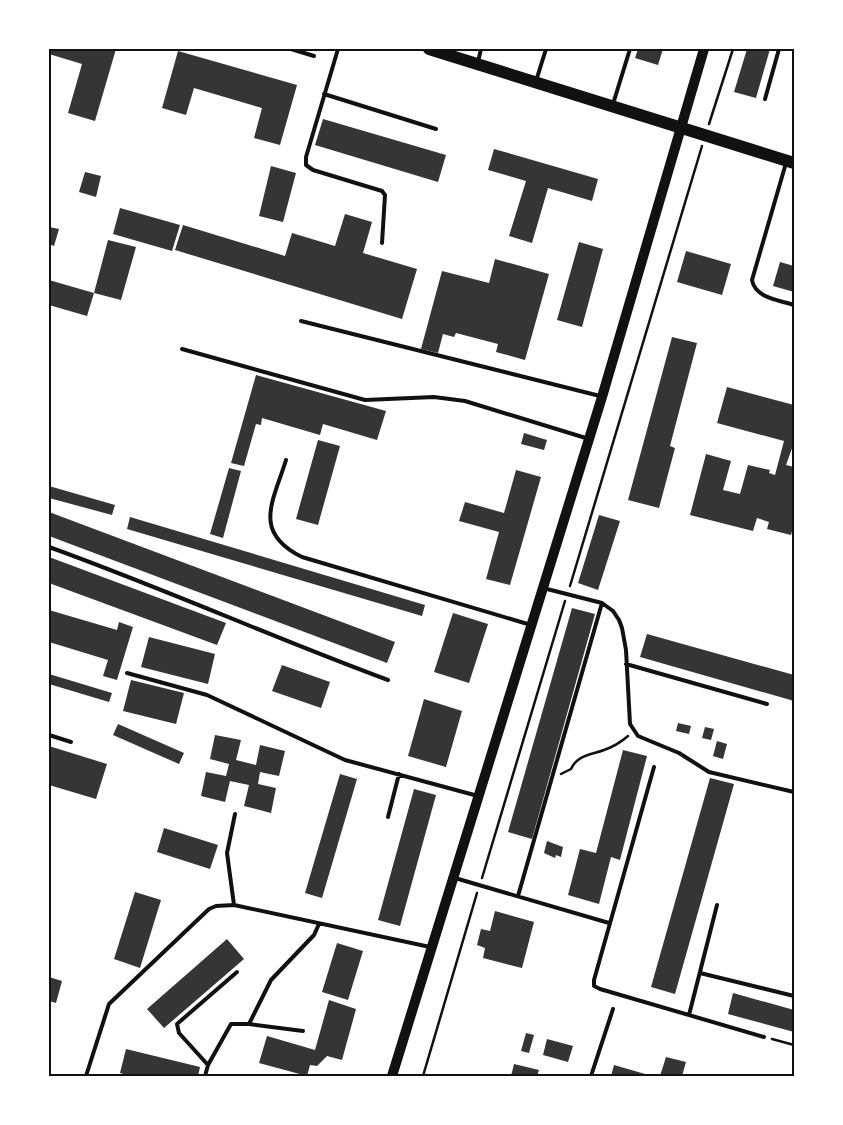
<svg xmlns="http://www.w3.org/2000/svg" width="843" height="1125" font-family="'IBM Plex Serif',serif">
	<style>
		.building { fill: #353535 }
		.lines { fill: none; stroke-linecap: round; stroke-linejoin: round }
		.path { stroke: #111; stroke-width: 2.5 }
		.service { stroke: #111; stroke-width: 4 }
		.secondary { stroke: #111; stroke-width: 10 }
		.primary { stroke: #111; stroke-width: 12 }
		.neatline { fill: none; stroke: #111; stroke-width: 2 }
	</style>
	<rect width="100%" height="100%" fill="#fff"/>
	<path class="building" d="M 49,49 L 116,49 L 95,121 L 68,113 L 82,64 L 49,54 Z
		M 638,49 L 663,49 L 658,65 L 635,58 Z
		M 747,49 L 770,49 L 756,98 L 734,92 Z
		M 178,51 L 297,85 L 280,145 L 254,138 L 262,108 L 194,88 L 186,115 L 162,108 Z
		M 323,119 L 446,155 L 438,182 L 315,145 Z
		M 494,149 L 598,179 L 592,201 L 548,188 L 532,243 L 509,236 L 526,181 L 488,170 Z
		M 271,166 L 296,173 L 283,222 L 259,216 Z
		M 85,172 L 101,176 L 96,197 L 79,192 Z
		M 120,208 L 180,225 L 172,251 L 113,234 Z
		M 345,214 L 372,222 L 363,253 L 417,269 L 402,319 L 175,250 L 183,225 L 285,256 L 292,233 L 335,246 Z
		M 49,227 L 59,229 L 54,246 L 49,244 Z
		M 108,240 L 136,247 L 121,300 L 94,293 Z
		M 579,242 L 603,249 L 582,327 L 557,320 Z
		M 686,251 L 731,264 L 722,295 L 677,282 Z
		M 495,259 L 549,274 L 525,360 L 496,352 L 498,344 L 456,333 L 454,337 L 443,334 L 438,353 L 421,349 L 442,271 L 489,283 Z
		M 780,262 L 794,266 L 794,292 L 773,286 Z
		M 49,280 L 94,293 L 87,316 L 49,305 Z
		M 672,337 L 697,343 L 670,446 L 675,448 L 659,508 L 628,500 Z
		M 256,375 L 386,411 L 377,440 L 323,424 L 320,435 L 262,418 L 261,425 L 256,424 L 244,466 L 231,463 Z
		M 727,387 L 794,405 L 794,443 L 786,465 L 794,467 L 794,524 L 791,535 L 767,529 L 769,522 L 757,518 L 753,531 L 690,515 L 706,454 L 731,461 L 723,490 L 740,494 L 748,465 L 770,470 L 769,473 L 775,475 L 784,441 L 717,423 Z
		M 524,433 L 547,440 L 544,450 L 521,444 Z
		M 318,440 L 340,446 L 318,525 L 296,519 Z
		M 229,468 L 241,471 L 223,538 L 210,534 Z
		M 516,470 L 541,477 L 510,585 L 486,579 L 499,532 L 459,521 L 465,502 L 504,513 Z
		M 49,486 L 115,505 L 112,515 L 49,498 Z
		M 49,512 L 395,642 L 387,663 L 49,536 Z
		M 599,515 L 620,521 L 598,590 L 578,583 Z
		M 130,517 L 425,605 L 422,616 L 127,529 Z
		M 49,557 L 226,623 L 217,645 L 49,583 Z
		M 572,608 L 595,614 L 532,839 L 508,832 Z
		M 49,610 L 117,630 L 119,622 L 133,627 L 117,680 L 103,676 L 108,660 L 49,642 Z
		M 453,613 L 488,624 L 469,683 L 434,672 Z
		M 647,634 L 794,675 L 794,701 L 640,657 Z
		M 149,637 L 215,654 L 208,684 L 141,667 Z
		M 282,665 L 330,682 L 321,708 L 272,691 Z
		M 49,674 L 112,693 L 109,702 L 49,684 Z
		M 131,680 L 184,693 L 176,724 L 123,711 Z
		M 424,699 L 462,711 L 446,767 L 408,756 Z
		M 678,723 L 691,726 L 689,734 L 676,731 Z
		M 118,724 L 184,753 L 179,764 L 113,735 Z
		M 705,727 L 714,729 L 711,740 L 702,738 Z
		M 215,735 L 241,740 L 236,760 L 256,765 L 260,745 L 285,751 L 279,776 L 260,772 L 258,784 L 276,788 L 271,813 L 244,806 L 249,785 L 230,781 L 225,802 L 201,796 L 206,772 L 226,776 L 229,764 L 210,759 Z
		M 717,741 L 727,744 L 723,759 L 713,756 Z
		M 49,746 L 107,764 L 96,799 L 49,785 Z
		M 623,750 L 647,756 L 620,860 L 611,857 L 599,904 L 568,895 L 580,849 L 596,853 Z
		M 340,774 L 357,779 L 322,898 L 305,893 Z
		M 710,778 L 734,784 L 675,994 L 651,987 Z
		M 414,789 L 436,795 L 400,926 L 378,920 Z
		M 164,828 L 218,845 L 210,869 L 157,852 Z
		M 547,841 L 563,847 L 561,857 L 556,855 L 555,858 L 544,853 Z
		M 135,892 L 161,900 L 140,968 L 114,959 Z
		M 495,911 L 534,922 L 522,968 L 483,958 L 485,948 L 477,945 L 481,929 L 490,931 Z
		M 227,939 L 244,959 L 164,1028 L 147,1009 Z
		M 337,943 L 363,951 L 348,1000 L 322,992 Z
		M 49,977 L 62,981 L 56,1003 L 49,1001 Z
		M 733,993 L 794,1010 L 794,1032 L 728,1014 Z
		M 329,1000 L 356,1009 L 342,1060 L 327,1056 L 317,1066 L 310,1065 L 307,1076 L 259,1063 L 267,1036 L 315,1050 Z
		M 526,1033 L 534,1035 L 529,1053 L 521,1051 Z
		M 547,1039 L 573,1046 L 568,1062 L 543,1055 Z
		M 126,1049 L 200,1067 L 198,1076 L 131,1076 L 120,1073 Z
		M 666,1057 L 686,1062 L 682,1076 L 660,1076 Z
		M 514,1064 L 539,1070 L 537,1076 L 511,1076 Z
		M 614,1065 L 652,1076 L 611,1076 Z"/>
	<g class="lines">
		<path class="path" d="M 709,124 L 733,49
			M 570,586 L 702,146
			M 561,774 L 571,769 C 577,755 591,755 604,750 C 613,747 621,742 628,736
			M 482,878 L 565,601
			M 772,1039 L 794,1045
			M 423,1076 L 477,893"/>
		<path class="service" d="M 291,49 L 314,56
			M 338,49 L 306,157 L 306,165 L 313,170 L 382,191 L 385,195 L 382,243
			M 478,62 L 481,49
			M 536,81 L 546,49
			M 324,94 L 436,129
			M 765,99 L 779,49
			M 613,104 L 630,49
			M 786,163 L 752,280 C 755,298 779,300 794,305
			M 301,321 L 600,396
			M 182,349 L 365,400 L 434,397 L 465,401 L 589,439
			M 286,460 C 273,502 252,532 302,557 L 531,625
			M 49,547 C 163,588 274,638 388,680
			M 543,588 L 602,603 L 613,611 L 619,620 L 622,628 L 626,650 L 630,724 L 638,736 L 679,753 L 709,772 L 794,792
			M 626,664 L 767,704
			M 127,673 L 207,695 L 345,760 L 478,796
			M 49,735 L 71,742
			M 654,767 L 594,980 L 594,986 L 600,989 L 764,1037
			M 388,817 L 399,774
			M 455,878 L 609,923
			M 518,896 L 602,603
			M 234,905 L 227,853 L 235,814
			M 700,973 L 794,996
			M 689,1015 L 717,905
			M 249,1024 L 271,980 L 314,935 L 319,924
			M 208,1065 L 179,1033 L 177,1024 L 237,972
			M 86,1076 L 109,1004 L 209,909 L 216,906 L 234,905 L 430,947
			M 205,1076 L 208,1065 L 231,1024 L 249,1024 L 303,1031
			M 591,1076 L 613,1009"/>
		<path class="secondary" d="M 392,1076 L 602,397 L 704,49"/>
		<path class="primary" d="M 429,49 L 794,163"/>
	</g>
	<rect width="843" height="1125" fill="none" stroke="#ffffff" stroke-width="100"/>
	<rect x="50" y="50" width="743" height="1025" class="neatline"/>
</svg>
